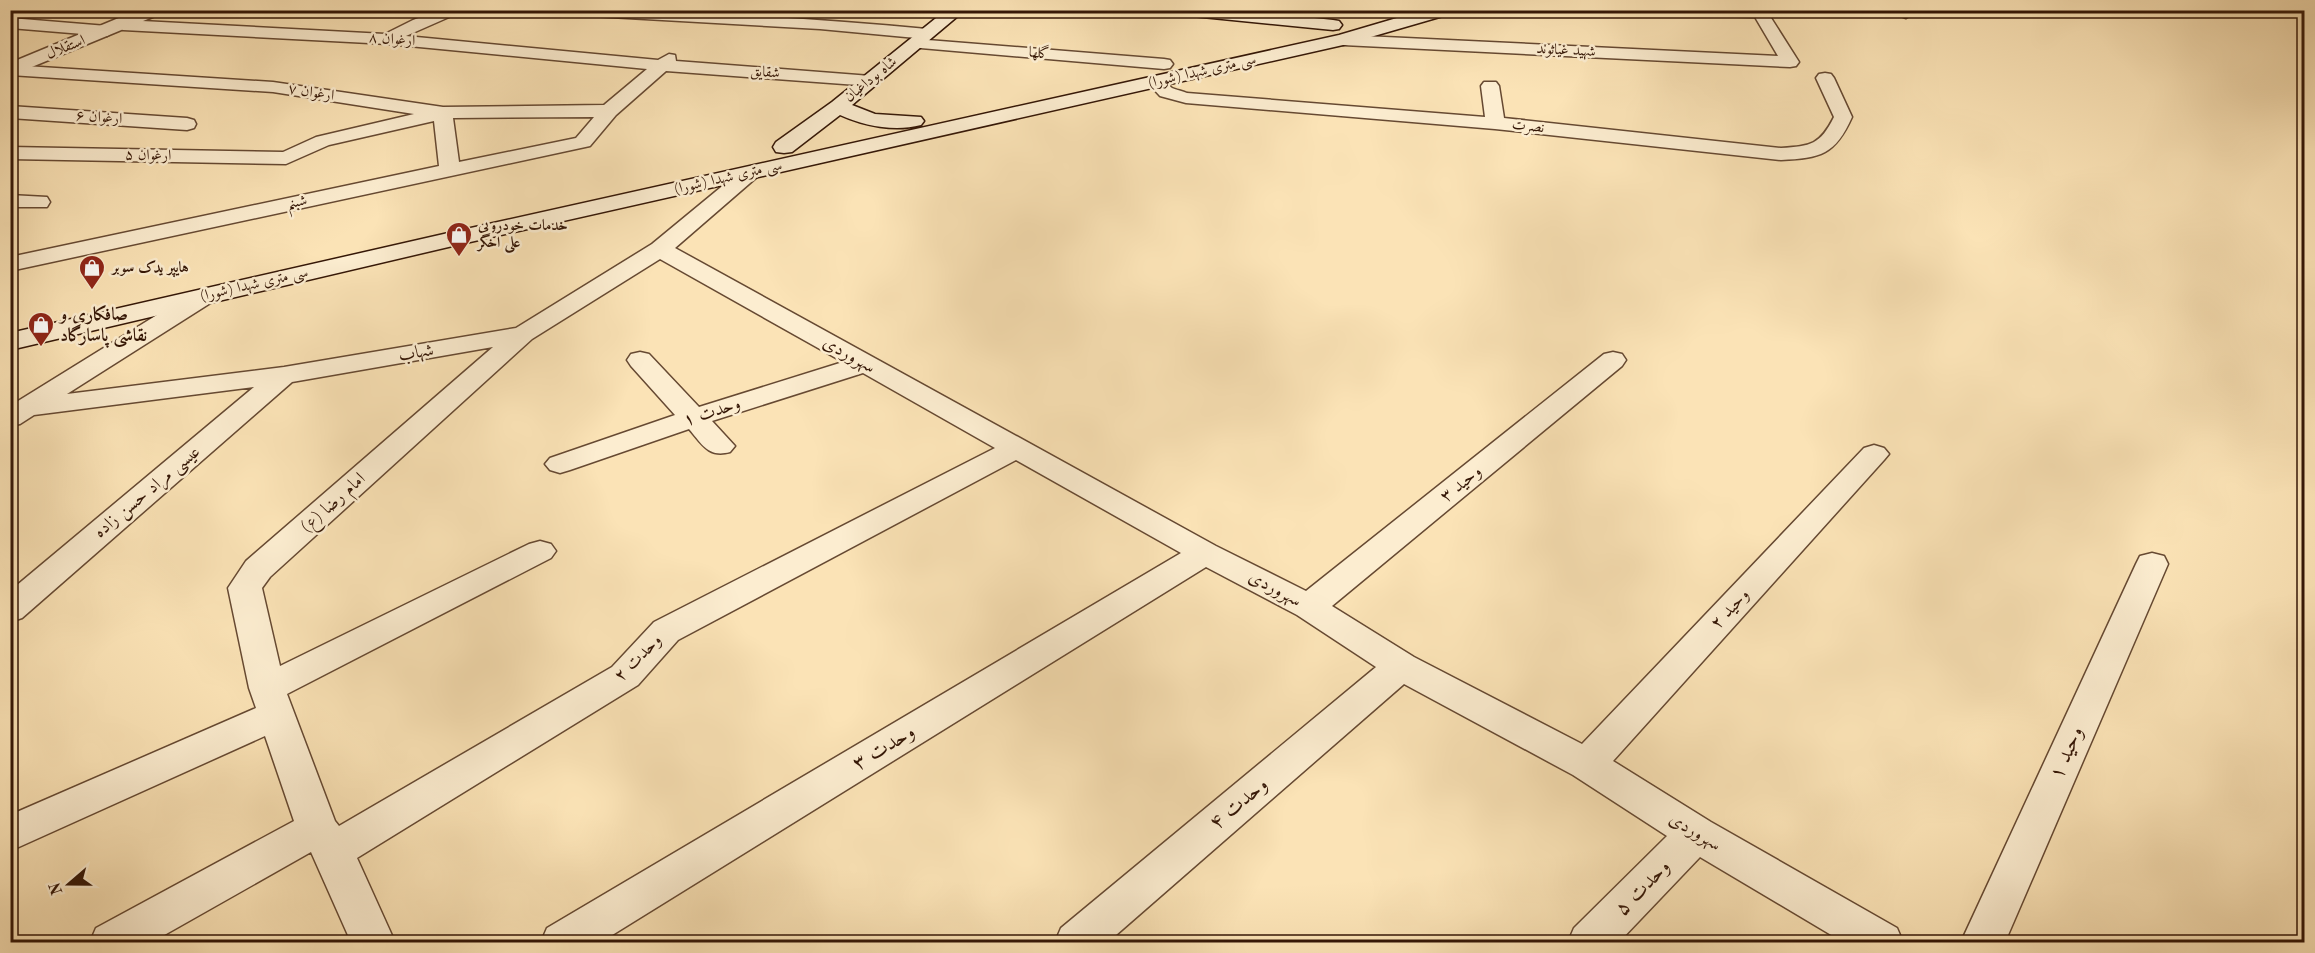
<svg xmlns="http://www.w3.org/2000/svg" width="2315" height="953" font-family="'Old Standard TT',Amiri,serif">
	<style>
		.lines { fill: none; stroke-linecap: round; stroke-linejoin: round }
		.minor-casing { stroke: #664932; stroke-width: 3 }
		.tertiary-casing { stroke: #664932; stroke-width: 3 }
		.secondary-casing { stroke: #341606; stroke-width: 3 }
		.minor { fill: #fcedd0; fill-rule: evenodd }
		.tertiary { fill: #fcedd0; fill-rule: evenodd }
		.secondary { fill: #fcedd0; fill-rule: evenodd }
		.labels { text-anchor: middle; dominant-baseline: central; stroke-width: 5; stroke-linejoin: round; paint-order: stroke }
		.far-street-label { font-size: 15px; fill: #341606; stroke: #fcedd0 }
		.far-poi-label { font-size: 15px; font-weight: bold; fill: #341606; stroke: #fcedd0; text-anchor: start }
		.poi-label { font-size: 18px; font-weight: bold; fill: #341606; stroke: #fcedd0; text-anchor: start }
		.street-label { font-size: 18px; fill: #341606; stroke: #fcedd0 }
		.near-street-label { font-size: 21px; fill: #341606; stroke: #fcedd0 }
	</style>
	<rect width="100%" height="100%" fill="#fbe3b6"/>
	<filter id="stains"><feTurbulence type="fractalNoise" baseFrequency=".00333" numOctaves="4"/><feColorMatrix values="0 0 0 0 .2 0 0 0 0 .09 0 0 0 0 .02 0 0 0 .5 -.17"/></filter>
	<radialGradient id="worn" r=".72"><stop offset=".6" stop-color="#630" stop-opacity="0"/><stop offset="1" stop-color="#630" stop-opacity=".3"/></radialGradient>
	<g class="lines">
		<defs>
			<path id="minor" d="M 441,10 L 465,10 L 406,36 L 658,60 L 669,54 L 675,55 L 676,61 L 871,76 L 877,77 L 880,81 L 877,85 L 871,86 L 666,71 L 616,115 L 590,146 L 10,271 L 10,257 L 439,166 L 434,121 L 329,145 L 286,164 L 10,159 L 10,147 L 283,152 L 316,137 L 414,114 L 273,92 L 10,75 L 10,65 L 273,82 L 443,107 L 604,105 L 647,69 L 388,44 L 123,30 L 115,25 L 123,20 L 385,34 L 413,20 ZM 594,117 L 576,138 L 459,162 L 453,118 Z
				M 567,10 C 687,10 807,18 927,29 L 935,34 L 927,39 L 820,29 L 574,15 Z
				M 1674,10 L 1766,10 L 1799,62 L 1796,66 L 1790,67 L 1343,45 L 1335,40 L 1343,35 L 1778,56 L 1755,17 L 1681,15 Z
				M 1896,10 L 1912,10 L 1914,13 L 1906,18 L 1901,16 Z
				M 10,18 L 107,26 L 115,31 L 107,36 L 10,28 Z
				M 915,39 L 1164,59 L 1170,60 L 1173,64 L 1170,68 L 1164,69 L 909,47 L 907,44 L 909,41 Z
				M 1825,73 L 1831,74 L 1834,78 L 1852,117 C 1835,155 1821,158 1781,160 L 1495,129 L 1186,103 L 1160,96 L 1147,82 L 1150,78 C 1162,75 1163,82 1172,88 C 1176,90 1183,91 1187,93 L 1485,117 L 1481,86 L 1484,82 L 1496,82 L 1499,86 L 1504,118 L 1781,148 C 1811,146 1820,145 1834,117 L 1816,78 L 1819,74 Z
				M 10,106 L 187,118 L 194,120 L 196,124 L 194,128 L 187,130 L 10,118 Z
				M 750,167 L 757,169 L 760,173 L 757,177 L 675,248 L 1216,546 L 1306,591 L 1604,354 L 1613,352 L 1622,354 L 1626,360 L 1622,366 L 1332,606 L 1414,657 L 1582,744 L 1864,448 L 1874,445 L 1884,448 L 1889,454 L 1884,460 L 1613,761 L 1711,822 L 1897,928 L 1903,942 L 1843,942 L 1700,857 L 1619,942 L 1568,942 L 1574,928 L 1667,836 L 1573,775 L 1404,684 L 1108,942 L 1055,942 L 1061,928 L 1376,667 L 1297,615 L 1206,567 L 601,942 L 541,942 L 547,928 L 1181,553 L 1016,460 L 678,640 L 638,685 L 357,858 L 395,942 L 351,942 L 311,852 L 152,942 L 90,942 L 96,928 L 294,821 L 265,736 L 10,851 L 10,815 L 256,708 L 249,688 L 228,588 L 246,561 L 493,347 L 292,382 L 22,618 L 10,622 L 10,591 L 254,387 L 34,415 L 20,424 L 10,426 L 10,406 L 194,292 L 203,290 L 212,292 L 215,297 L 212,302 L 67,394 L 284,367 L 516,328 L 652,244 L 743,169 ZM 660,259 L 843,362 L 699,407 L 649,354 L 640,352 L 631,354 L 627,360 L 631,366 L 675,415 L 550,458 L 545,464 L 550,470 L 560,473 L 570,470 L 689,429 C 702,444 708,458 730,452 L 735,446 L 712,421 L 863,373 L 995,448 L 654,622 L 612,667 L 339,826 L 335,821 L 287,694 L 551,558 L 556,551 L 551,544 L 540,541 L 529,544 L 280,666 L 262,588 L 270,577 L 532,339 Z
				M 10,195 L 47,197 L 50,202 L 47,207 L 10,207 Z
				M 2152,553 L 2164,556 L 2168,564 L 2005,942 L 1961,942 L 2136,564 L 2140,556 Z"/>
			<path id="tertiary" d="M 138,10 L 162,10 L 160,14 L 10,76 L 10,63 Z"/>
			<path id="secondary" d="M 946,10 L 965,10 L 852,105 L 875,114 L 921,117 L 924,121 L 921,125 C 895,132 864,126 840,115 L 792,152 L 784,153 L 776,152 L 773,147 L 776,142 L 832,102 Z
				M 1174,10 L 1239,10 L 1333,20 L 1339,21 L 1342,25 L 1339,29 L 1333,30 L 1182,15 Z
				M 1424,10 L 1452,10 L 1450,14 L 1343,45 L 457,245 L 10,350 L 10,333 L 457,231 L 1339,35 Z"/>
		</defs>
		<use href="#minor" class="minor-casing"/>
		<use href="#tertiary" class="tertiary-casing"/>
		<use href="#secondary" class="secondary-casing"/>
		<use href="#minor" class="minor"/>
		<use href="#tertiary" class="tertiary"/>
		<use href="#secondary" class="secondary"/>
	</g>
	<defs>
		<symbol id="shop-pin" viewBox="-11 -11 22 30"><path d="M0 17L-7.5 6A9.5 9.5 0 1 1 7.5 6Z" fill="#8f2418" stroke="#fcedd0"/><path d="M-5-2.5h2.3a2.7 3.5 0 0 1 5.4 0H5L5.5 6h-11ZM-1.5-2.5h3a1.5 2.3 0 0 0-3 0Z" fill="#fff"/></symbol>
	</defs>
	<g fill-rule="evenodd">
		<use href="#shop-pin" x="444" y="220" width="30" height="40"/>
		<use href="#shop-pin" x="77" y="253" width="30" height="40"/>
		<use href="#shop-pin" x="26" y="310" width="30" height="40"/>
	</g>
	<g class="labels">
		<g class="far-street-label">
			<text transform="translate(392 40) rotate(4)">ارغوان ۸</text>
			<text transform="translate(66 48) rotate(-22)">استقلال</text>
			<text transform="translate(1566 51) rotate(3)">شهید غیاثوند</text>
			<text transform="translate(1039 54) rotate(5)">گلها</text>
			<text transform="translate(1202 72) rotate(-13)">سی متری شهدا (شورا)</text>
			<text transform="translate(765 73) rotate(4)">شقایق</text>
			<text transform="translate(871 80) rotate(-39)">شاه بوداغیان</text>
			<text transform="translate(311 93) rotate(9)">ارغوان ۷</text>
			<text transform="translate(99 118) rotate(4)">ارغوان ۶</text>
			<text transform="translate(1528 127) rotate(6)">نصرت</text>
			<text transform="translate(148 156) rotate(1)">ارغوان ۵</text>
			<text transform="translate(728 178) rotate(-13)">سی متری شهدا (شورا)</text>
			<text transform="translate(297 203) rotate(-12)">شبنم</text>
			<text transform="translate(254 285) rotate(-13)">سی متری شهدا (شورا)</text>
		</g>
		<g class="far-poi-label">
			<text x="478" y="226">خدمات خودرویی<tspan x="478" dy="17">علی اخگر</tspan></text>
			<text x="112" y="268">هایپر یدک سوبر</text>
		</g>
		<g class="poi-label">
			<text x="60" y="315">صافکاری و<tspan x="60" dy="21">نقاشی پاسارگاد</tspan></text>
		</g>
		<g class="street-label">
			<text transform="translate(416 353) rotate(-10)">شهاب</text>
			<text transform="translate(849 355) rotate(29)">سهروردی</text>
			<text transform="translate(712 412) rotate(-18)">وحدت ۱</text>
			<text transform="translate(1461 484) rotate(-39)">وحید ۳</text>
			<text transform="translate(147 492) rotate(-40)">عیسی مراد حسن زاده</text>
			<text transform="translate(333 503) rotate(-42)">امام رضا (ع)</text>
			<text transform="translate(1275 589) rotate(28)">سهروردی</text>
			<text transform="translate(1730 609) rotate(-47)">وحید ۲</text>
			<text transform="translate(638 658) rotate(-45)">وحدت ۲</text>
			<text transform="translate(1695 832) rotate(31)">سهروردی</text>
		</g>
		<g class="near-street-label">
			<text transform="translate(884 748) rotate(-31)">وحدت ۳</text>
			<text transform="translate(2067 753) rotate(-66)">وحید ۱</text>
			<text transform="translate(1239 804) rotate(-40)">وحدت ۴</text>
			<text transform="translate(1643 888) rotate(-46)">وحدت ۵</text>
		</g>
	</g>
	<rect width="2315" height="953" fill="none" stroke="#fbe3b6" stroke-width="36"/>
	<rect x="12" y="12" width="2291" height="929" fill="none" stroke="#341606" stroke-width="3"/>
	<rect x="18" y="18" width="2279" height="917" fill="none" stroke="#341606" stroke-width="1.5"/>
	<g transform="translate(69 884) rotate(250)" stroke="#fcedd0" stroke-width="4.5" paint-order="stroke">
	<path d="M0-4.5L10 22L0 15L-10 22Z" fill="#341606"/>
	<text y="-9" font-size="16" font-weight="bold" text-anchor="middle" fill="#341606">N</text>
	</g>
	<rect width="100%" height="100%" filter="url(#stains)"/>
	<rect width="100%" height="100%" fill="url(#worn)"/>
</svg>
